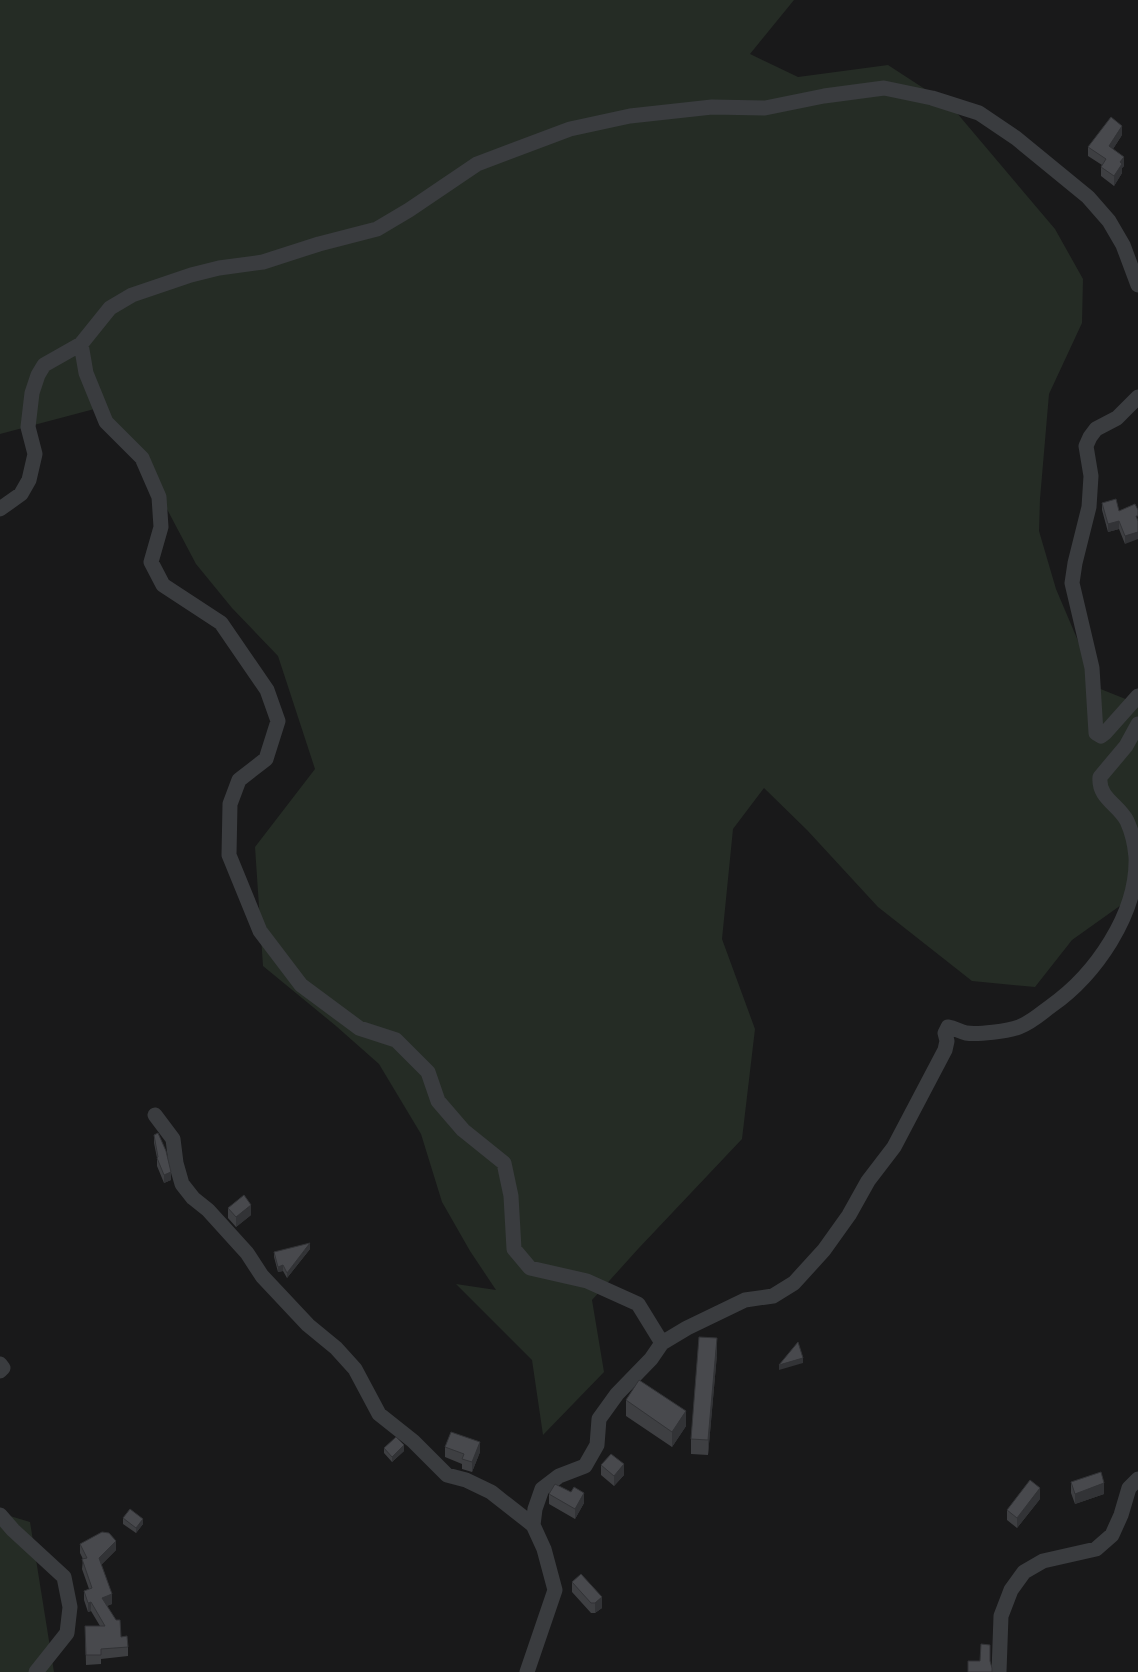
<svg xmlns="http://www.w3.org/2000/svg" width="1138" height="1672" font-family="Signika,sans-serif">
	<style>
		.green { fill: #252c25 }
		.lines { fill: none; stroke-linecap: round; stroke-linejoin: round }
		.minor { stroke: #3a3c3f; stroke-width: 15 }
		.wall { fill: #3e3f42 }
		.shaded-wall { fill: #323336 }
		.building { fill: #48494d; stroke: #323336 }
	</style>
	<rect width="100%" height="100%" fill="#19191a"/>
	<path class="green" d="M 0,0 L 794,0 L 750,54 L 798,77 L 888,65 L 951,106 L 1055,229 L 1083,279 L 1082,323 L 1049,394 L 1040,499 L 1039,531 L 1056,589 L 1098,688 L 1138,704 L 1138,893 L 1072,940 L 1035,987 L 972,981 L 878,907 L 807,830 L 764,788 L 733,829 L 722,939 L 755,1029 L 742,1139 L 638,1249 L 592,1300 L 604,1372 L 543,1435 L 532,1360 L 456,1284 L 496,1290 L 470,1251 L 442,1202 L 421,1134 L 379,1064 L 336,1026 L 263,966 L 255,847 L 315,769 L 278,656 L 232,608 L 196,564 L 159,494 L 102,407 L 0,434 Z
		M 0,1513 L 30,1522 L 54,1672 L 0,1672 Z"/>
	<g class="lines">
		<path class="minor" d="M 81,344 L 86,373 L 106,422 L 142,458 L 159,497 L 161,527 L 151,562 L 163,585 L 221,623 L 267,690 L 278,721 L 266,759 L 239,780 L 230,804 L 229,855 L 260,931 L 301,985 L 359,1028 L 396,1040 L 428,1072 L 438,1101 L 463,1130 L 504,1163 L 511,1196 L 514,1249 L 530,1268 L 587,1281 L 638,1304 L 662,1343
			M 1138,397 L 1117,418 L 1096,429 L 1090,437 L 1086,446 L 1091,476 L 1089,507 L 1075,563 L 1072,583 L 1092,668 L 1096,733 L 1101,736 L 1105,733 L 1138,696
			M 0,509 L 21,494 L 29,480 L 35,454 L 28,427 L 32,393 L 38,375 L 44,365 L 81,344 L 110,308 L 132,295 L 191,275 L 219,268 L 263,262 L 319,244 L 377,229 L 409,210 L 477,164 L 570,129 L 630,116 L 712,107 L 765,108 L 824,96 L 884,88 L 932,98 L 979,113 L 1016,138 L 1088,197 L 1109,221 L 1123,245 L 1138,285
			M 155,1115 L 173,1139 L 176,1163 L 182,1184 L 193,1198 L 208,1210 L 247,1253 L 262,1276 L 308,1325 L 336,1348 L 355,1369 L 379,1414 L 413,1441 L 447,1475 L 466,1480 L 491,1492 L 533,1525
			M 0,1364 L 3,1368 L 0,1371
			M 0,1515 L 13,1530 L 64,1577 L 70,1607 L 67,1633 L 36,1672
			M 527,1672 L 555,1590 L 544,1549 L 533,1525 L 535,1509 L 542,1489 L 559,1476 L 585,1466 L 597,1445 L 599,1419 L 617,1394 L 651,1359 L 662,1343 L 687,1328 L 745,1300 L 773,1296 L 794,1283 L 824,1250 L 849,1215 L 868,1181 L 894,1147 L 945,1050 L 947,1041 L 945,1033 L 948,1027 C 955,1028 960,1032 966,1033 C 977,1035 1009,1031 1019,1027 C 1032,1022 1040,1014 1051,1006 C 1095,975 1138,914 1136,857 C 1135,845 1132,832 1127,821 C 1118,804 1098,798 1100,777 L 1126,746 L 1138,724
			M 999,1672 L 1001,1616 L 1011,1590 L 1024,1572 L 1043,1561 L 1096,1549 L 1112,1535 L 1121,1515 L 1129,1488 L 1138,1479"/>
	</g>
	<path class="wall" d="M 1122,135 L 1113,149 L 1124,166 L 1122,168 L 1122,173 L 1114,186 L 1101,176 L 1101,167 L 1102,165 L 1088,156 L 1088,147 Z
		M 1102,503 L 1119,511 L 1135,504 L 1125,544 L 1119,529 L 1108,532 L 1102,510 Z
		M 154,1135 L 171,1180 L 164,1183 L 157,1166 L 157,1158 L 154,1143 Z
		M 228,1208 L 251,1215 L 236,1227 L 228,1218 Z
		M 310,1249 L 287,1278 L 283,1271 L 278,1272 L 274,1257 L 274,1252 Z
		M 717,1354 L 708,1455 L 691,1454 L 691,1439 Z
		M 626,1400 L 686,1426 L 672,1447 L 626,1416 Z
		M 445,1447 L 480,1452 L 472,1472 L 462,1469 L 462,1464 L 445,1457 Z
		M 384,1448 L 404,1451 L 392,1462 L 384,1453 Z
		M 601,1465 L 624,1475 L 614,1486 L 601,1475 Z
		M 1071,1482 L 1104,1494 L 1075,1504 L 1071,1493 Z
		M 549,1494 L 584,1503 L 575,1519 L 549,1504 Z
		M 1040,1499 L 1017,1528 L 1007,1520 L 1007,1510 Z
		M 123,1518 L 143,1524 L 136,1533 L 123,1524 Z
		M 80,1544 L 116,1550 L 101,1565 L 112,1604 L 107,1606 L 121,1637 L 128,1647 L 128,1656 L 101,1659 L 101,1664 L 86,1665 L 85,1626 L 100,1626 L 91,1611 L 88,1612 L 84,1600 L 84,1591 L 89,1589 L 82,1569 L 83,1559 L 80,1553 Z
		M 572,1582 L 602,1608 L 595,1613 L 591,1613 L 572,1592 Z"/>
	<path class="shaded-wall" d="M 1122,126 L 1122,135 L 1109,155 L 1109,146 Z
		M 1124,157 L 1124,166 L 1122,168 L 1122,173 L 1114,186 L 1114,176 L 1120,162 Z
		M 1119,521 L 1119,529 L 1108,532 L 1108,524 Z
		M 1138,532 L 1138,539 L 1125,544 L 1125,536 Z
		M 171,1172 L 171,1180 L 164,1183 L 164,1175 Z
		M 251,1205 L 251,1215 L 236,1227 L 236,1217 Z
		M 310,1243 L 310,1249 L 287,1278 L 287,1273 Z
		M 283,1265 L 283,1271 L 278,1272 L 278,1267 Z
		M 717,1338 L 717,1354 L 708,1455 L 708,1440 Z
		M 803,1358 L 803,1363 L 779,1370 L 779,1365 Z
		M 686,1411 L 686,1426 L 672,1447 L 672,1432 Z
		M 480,1442 L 480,1452 L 472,1472 L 472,1462 Z
		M 404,1445 L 404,1451 L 392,1462 L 392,1457 Z
		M 624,1464 L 624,1475 L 614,1486 L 614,1476 Z
		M 1104,1483 L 1104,1494 L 1075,1504 L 1075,1494 Z
		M 1040,1488 L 1040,1499 L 1017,1528 L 1017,1518 Z
		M 584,1493 L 584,1503 L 575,1519 L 575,1509 Z
		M 143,1519 L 143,1524 L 136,1533 L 136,1528 Z
		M 116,1541 L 116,1550 L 99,1567 L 99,1558 Z
		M 112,1594 L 112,1604 L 102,1607 L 102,1598 Z
		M 602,1597 L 602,1608 L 595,1613 L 595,1603 Z
		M 91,1602 L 91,1611 L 88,1612 L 88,1603 Z"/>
	<path class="building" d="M 1111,117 L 1122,126 L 1109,146 L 1124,157 L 1120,162 L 1122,164 L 1114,176 L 1101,167 L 1106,159 L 1088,147 Z
		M 1116,499 L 1119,511 L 1135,504 L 1138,510 L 1138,516 L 1136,516 L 1138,521 L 1138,532 L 1125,536 L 1119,521 L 1108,524 L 1102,503 Z
		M 158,1133 L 166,1151 L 171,1172 L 164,1175 L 157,1158 L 158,1157 L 154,1135 Z
		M 244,1195 L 251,1205 L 236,1217 L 228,1208 Z
		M 310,1243 L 287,1273 L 283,1265 L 278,1267 L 274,1252 Z
		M 699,1337 L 717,1338 L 708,1440 L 691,1439 Z
		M 798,1342 L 803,1358 L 779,1365 Z
		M 639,1380 L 686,1411 L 672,1432 L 626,1400 Z
		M 451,1432 L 480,1442 L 472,1462 L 462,1459 L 464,1454 L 445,1447 Z
		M 396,1437 L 404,1445 L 392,1457 L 384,1448 Z
		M 611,1454 L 624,1464 L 614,1476 L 601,1465 Z
		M 1101,1472 L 1104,1483 L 1075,1494 L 1071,1482 Z
		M 1030,1480 L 1040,1488 L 1017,1518 L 1007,1510 Z
		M 555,1484 L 571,1492 L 574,1487 L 584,1493 L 575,1509 L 549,1494 Z
		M 130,1509 L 143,1519 L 136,1528 L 123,1518 Z
		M 102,1532 L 109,1533 L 116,1541 L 99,1558 L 112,1594 L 102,1598 L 116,1620 L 120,1620 L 121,1637 L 127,1636 L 128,1647 L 101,1649 L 101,1655 L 86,1655 L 85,1626 L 105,1626 L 91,1602 L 88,1603 L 84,1591 L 92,1588 L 82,1559 L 87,1558 L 80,1544 Z
		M 581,1574 L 602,1597 L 595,1603 L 591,1603 L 572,1582 Z
		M 981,1644 L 990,1645 L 990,1661 L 992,1668 L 992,1672 L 968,1672 L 968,1661 L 980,1661 Z"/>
</svg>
